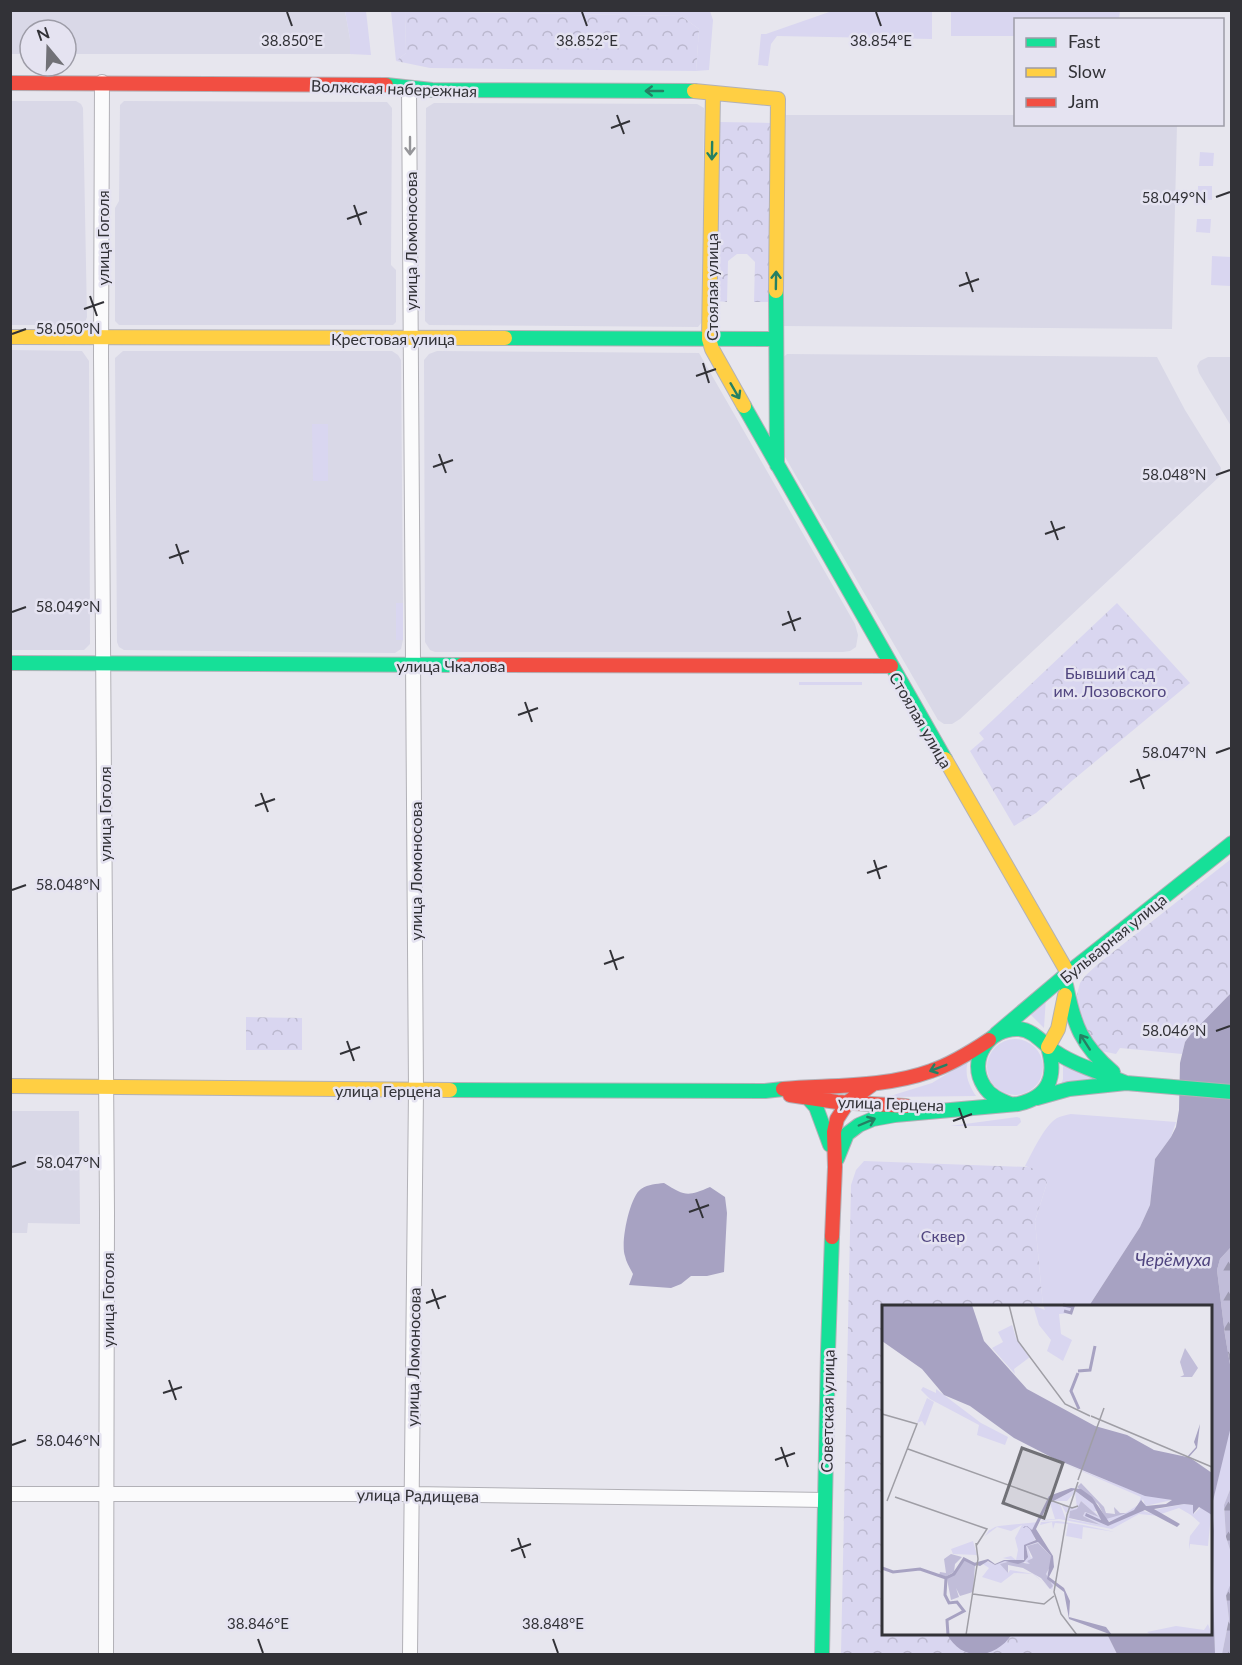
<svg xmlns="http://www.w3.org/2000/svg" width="1242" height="1665" font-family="Lato,sans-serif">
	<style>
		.built { fill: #d9d8e7 }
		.grass { fill: #d9d6f0 }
		.forest { fill: url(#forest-firs) }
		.park { fill: url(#park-crowns) }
		.water { fill: #a7a2c2 }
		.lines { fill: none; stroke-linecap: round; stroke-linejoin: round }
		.street-casing { stroke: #b2b1b7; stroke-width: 16 }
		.fast-casing { stroke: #b2b1b7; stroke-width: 16 }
		.slow-casing { stroke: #b2b1b7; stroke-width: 16 }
		.jam-casing { stroke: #b2b1b7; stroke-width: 16 }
		.street { stroke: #fbfbfc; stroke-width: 14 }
		.fast { stroke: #16e098; stroke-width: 14 }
		.slow { stroke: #ffcf43; stroke-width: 14 }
		.jam { stroke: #f24e42; stroke-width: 14 }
		.oneway { stroke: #258063 }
		.oneway2 { stroke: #96969a }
		.ticks { fill: none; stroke: #323237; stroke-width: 2 }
		.labels { text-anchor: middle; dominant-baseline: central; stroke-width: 5; stroke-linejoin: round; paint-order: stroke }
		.street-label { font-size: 16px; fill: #323237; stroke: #e5e3f1 }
		.park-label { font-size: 16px; fill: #514680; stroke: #e5e3f1 }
		.water-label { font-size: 18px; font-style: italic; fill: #50457f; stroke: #e5e3f1 }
		.inset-river { fill: none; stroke: #a7a2c2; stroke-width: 3 }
		.inset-road { fill: none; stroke: #9f9ea5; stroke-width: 1.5 }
		.view { fill: #717177; fill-opacity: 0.15; stroke: #717177; stroke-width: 3 }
		.inset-edge { fill: none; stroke: #323237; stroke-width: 3 }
		.ticks-label { font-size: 15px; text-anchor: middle; fill: #323237; stroke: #e5e3f1; stroke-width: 5; stroke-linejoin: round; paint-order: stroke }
	</style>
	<defs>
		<pattern id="forest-firs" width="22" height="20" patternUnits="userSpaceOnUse" patternTransform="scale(1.5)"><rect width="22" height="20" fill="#c1bdd9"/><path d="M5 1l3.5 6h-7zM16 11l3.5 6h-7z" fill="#9d9ab1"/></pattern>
		<pattern id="park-crowns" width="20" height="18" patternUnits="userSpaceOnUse" patternTransform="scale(1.5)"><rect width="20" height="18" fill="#d9d6f0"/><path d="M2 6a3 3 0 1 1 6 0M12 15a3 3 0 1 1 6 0" fill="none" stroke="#bbb8ce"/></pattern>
	</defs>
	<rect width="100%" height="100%" fill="#e7e6ee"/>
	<path class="built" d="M 11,10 L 345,11 L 350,39 L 350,54 L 66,54 L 66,30 L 30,30 L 30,54 L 11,54 Z
		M 10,101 L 76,101 L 81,104 L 83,108 L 87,317 L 85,323 L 80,325 L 11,325 Z
		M 124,101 L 387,102 L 392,108 L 391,265 L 396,270 L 396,322 L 393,325 L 119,325 L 115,321 L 115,208 L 119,201 L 120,105 Z
		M 434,103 L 697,104 L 704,108 L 702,322 L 698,327 L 429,325 L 425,321 L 426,108 Z
		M 786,115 L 1015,115 L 1016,124 L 1177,125 L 1172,329 L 782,326 Z
		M 11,350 L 82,351 L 89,361 L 90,644 L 84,650 L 11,650 Z
		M 123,351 L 392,351 L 398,355 L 401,360 L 403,603 L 403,640 L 401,649 L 395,653 L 124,650 L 119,647 L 117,642 L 115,358 Z
		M 437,351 L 699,353 L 855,624 L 858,635 L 856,647 L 850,651 L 843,652 L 435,652 L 430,650 L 425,642 L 424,360 L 429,354 Z
		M 787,354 L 1157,357 L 1185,410 L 1221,468 L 1219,477 L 960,719 L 952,724 L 944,724 L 938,720 L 781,450 L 779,361 Z
		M 1208,357 L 1231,357 L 1231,426 L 1199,373 L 1197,366 L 1200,361 Z
		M 11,1111 L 79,1111 L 80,1224 L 28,1223 L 27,1233 L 11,1233 Z"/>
	<path class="grass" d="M 345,11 L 366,11 L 371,55 L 350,54 L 350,39 Z
		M 391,11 L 405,11 L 406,53 L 396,61 Z
		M 433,11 L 710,11 L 713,20 L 709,70 L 696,71 L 699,29 L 681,16 Z
		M 832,11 L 932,11 L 932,39 L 777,36 L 771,44 L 768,66 L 758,65 L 761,34 L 766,34 Z
		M 951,11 L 1120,11 L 1119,19 L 1016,20 L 1015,36 L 951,36 Z
		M 1200,152 L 1214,153 L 1213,166 L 1199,166 Z
		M 1198,186 L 1212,186 L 1212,200 L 1198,199 Z
		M 1197,219 L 1211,219 L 1210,233 L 1196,232 Z
		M 1212,256 L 1231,257 L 1231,286 L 1211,285 Z
		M 312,424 L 328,424 L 328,481 L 313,481 Z
		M 396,603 L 403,603 L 403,640 L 396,640 Z
		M 799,682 L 862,682 L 862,685 L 799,685 Z
		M 1046,997 L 1044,1028 L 1029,1013 Z
		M987 1067a28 28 0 1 1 56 0a28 28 0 1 1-56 0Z
		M 968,1061 C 964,1075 969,1085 976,1096 L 887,1097 L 932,1083 Z
		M 1063,1061 L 1105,1080 L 1061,1085 L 1063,1079 Z
		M 1071,1114 L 1176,1122 L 1171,1137 L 1155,1159 L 1150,1205 L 1140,1227 L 1089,1306 L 1043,1306 L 1035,1221 L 1047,1183 L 1028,1167 L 1025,1166 C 1032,1153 1044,1126 1057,1118 C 1061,1116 1066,1115 1071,1114 Z
		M 1017,1117 L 1020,1118 L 1021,1122 L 1017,1126 L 950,1126 Z
		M 1231,1422 L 1231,1487 L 1224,1505 L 1226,1537 L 1231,1553 L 1232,1583 L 1226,1595 L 1229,1619 L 1222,1654 L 1215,1654 L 1213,1588 L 1214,1531 L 1212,1505 Z
		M 1037,1634 L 1107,1634 L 1117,1654 L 1037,1654 Z"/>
	<path class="forest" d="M 1231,1247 L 1231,1370 L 1225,1335 L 1217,1270 L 1220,1259 Z
		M 1231,1487 L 1231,1553 L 1226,1537 L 1224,1505 Z
		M 1231,1583 L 1231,1654 L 1222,1654 L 1229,1619 L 1226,1595 Z"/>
	<path class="park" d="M 405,11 L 681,16 L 699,29 L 696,71 L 430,68 L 396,61 L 406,53 Z
		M 720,122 L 773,123 L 769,302 L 754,302 L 755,262 L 747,254 L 737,254 L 728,261 L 727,302 L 716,301 Z
		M 1117,603 L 1190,683 L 1073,780 L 1036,813 L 1014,826 L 970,751 L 984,739 L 979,733 Z
		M 1231,859 L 1231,993 L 1190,1035 L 1185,1042 L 1182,1054 L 1120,1048 L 1116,1054 L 1101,1051 L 1091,1042 L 1076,998 L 1080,983 L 1085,976 L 1098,964 Z
		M 246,1017 L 302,1018 L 302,1050 L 246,1050 Z
		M 864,1161 L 1027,1167 L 1041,1170 L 1047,1183 L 1035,1221 L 1043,1306 L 884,1306 L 884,1634 L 1037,1634 L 1037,1654 L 841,1654 L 851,1185 L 856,1170 Z"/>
	<path class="water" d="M 1231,993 L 1231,1247 L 1220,1259 L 1217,1270 L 1225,1335 L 1231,1370 L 1232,1422 L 1212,1505 L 1214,1531 L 1213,1588 L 1215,1654 L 1117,1654 L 1107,1634 L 1210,1634 L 1210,1306 L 1089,1306 L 1140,1227 L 1150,1205 L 1155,1159 L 1171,1137 L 1176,1127 L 1179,1110 L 1180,1063 L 1185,1042 L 1190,1035 Z
		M 664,1183 C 685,1196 687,1197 710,1187 L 725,1197 L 727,1213 L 724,1272 L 707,1276 L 691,1276 L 681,1284 L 671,1288 L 629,1285 L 633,1274 C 630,1268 626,1262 625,1256 C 620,1243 630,1196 641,1189 C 649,1184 656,1184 664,1183 Z
		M 947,1634 L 1012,1634 C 996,1659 962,1663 947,1634 Z"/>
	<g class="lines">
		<defs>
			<path id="street" d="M 102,82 L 101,356 L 107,1212 L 106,1654
				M 409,88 L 416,1090 L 410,1654
				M 10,1494 L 412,1494 L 825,1500"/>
			<path id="fast" d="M 386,85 L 432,90 L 694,91
				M 776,291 L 777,465
				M 505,338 L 775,339
				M 744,406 L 945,759
				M 10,663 L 462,665
				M 1066,985 C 1074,1025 1081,1045 1113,1072
				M 996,1034 L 1068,973 L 1232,843
				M 450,1090 L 765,1091 L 783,1089
				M 808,1098 L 816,1107 L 830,1145
				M 1037,1098 L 1069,1089 L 1126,1083 L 1232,1092
				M 1010,1104 C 1000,1100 990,1096 984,1086 C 967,1060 989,1027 1019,1029 C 1032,1030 1041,1041 1050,1048 C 1072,1065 1101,1072 1126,1083
				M 837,1159 L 847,1134 L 859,1125 L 873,1119 L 895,1115 L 1018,1104 C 1049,1097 1057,1077 1048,1047
				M 822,1654 L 828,1351 L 832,1237"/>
			<path id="slow" d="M 694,91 L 778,99 L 776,291
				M 713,93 L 709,339 L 712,349 L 744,406
				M 10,337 L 505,338
				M 945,759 L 1068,973
				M 1048,1047 L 1058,1029 L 1065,995
				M 10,1086 L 450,1090"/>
			<path id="jam" d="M 10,83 L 386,85
				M 462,665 L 891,666
				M 783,1089 C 832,1085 884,1088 931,1071 C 952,1064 971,1052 989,1040
				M 790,1095 L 837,1102 L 906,1106
				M 832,1237 L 835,1167 L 834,1132 L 837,1119 L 848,1102 L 873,1084"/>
		</defs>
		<use href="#street" class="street-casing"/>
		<use href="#fast" class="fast-casing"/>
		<use href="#slow" class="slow-casing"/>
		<use href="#jam" class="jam-casing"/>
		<use href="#street" class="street"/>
		<use href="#fast" class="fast"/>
		<use href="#slow" class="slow"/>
		<use href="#jam" class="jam"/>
	</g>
	<defs><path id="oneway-shaft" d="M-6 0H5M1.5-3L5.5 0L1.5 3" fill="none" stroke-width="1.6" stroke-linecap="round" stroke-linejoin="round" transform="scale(1.5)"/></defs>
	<g class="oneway">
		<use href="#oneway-shaft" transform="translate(654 91) rotate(-180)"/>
		<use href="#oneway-shaft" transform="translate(712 151) rotate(91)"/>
		<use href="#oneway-shaft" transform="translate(776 280) rotate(-89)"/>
		<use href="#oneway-shaft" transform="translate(735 391) rotate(60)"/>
		<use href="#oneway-shaft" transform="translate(1085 1042) rotate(-123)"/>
		<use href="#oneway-shaft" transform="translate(938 1068) rotate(159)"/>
		<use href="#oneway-shaft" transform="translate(867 1122) rotate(-23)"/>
	</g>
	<use class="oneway2" href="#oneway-shaft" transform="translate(410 146) rotate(90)"/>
	<path class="ticks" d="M 287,12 L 292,26M 582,12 L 587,26M 876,12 L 881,26M 617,115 L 624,134M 611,128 L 630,121M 1216,197 L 1230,192M 354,205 L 361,225M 347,219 L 367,212M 966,272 L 973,292M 959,286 L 979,279M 90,296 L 97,316M 84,309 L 104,302M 12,334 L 26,329M 703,363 L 709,383M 696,376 L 716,369M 439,454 L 446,473M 433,467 L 453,460M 1216,475 L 1230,470M 1051,521 L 1058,540M 1045,534 L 1065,527M 176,544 L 183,564M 169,558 L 189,551M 788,611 L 795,631M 12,612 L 26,607M 782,625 L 801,618M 525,702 L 532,722M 518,715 L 538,708M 1216,753 L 1230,748M 1137,769 L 1144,789M 1130,782 L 1150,775M 261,793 L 268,812M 255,806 L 275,799M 874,860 L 880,879M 867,873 L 887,866M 12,890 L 26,885M 610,950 L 617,970M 604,964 L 624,957M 1216,1031 L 1230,1026M 347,1041 L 354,1061M 340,1054 L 360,1047M 959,1108 L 966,1128M 953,1121 L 972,1114M 12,1167 L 26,1162M 696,1199 L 703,1218M 689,1212 L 709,1205M 432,1289 L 439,1309M 426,1303 L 446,1296M 169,1380 L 176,1400M 163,1393 L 182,1387M 12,1445 L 26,1440M 781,1447 L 788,1467M 775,1460 L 795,1453M 518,1538 L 525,1558M 511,1551 L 531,1544M 258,1639 L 263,1653M 553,1639 L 558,1653"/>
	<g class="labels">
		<g class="street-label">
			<text transform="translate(394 88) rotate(2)">Волжская набережная</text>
			<text transform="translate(102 238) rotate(-90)">улица Гоголя</text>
			<text transform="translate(410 241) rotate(-90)">улица Ломоносова</text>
			<text transform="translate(711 287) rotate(-90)">Стоялая улица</text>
			<text x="393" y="338">Крестовая улица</text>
			<text x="451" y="665">улица Чкалова</text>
			<text transform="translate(921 720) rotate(60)">Стоялая улица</text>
			<text transform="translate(104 814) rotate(-90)">улица Гоголя</text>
			<text transform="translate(415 871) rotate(-90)">улица Ломоносова</text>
			<text transform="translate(1113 938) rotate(-39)">Бульварная улица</text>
			<text x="388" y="1090">улица Герцена</text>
			<text transform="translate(891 1103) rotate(2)">улица Герцена</text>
			<text transform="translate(107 1300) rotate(-90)">улица Гоголя</text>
			<text transform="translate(413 1357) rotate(-89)">улица Ломоносова</text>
			<text transform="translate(827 1411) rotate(-89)">Советская улица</text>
			<text transform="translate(418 1495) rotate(1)">улица Радищева</text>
		</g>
		<g class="park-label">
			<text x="1110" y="672">Бывший сад<tspan x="1110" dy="18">им. Лозовского</tspan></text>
			<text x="943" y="1235">Сквер</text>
		</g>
		<g class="water-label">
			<text x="1173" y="1259">Черёмуха</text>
		</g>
	</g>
	<g transform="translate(882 1305)">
		<rect width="330" height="330" fill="#e7e6ee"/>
		<path d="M 151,0 L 163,5 L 161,0 L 191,2 L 189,8 L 177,9 L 179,29 L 190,35 L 181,56 L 165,46 L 169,35 L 157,20 ZM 183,159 L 257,188 L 290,195 L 263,201 L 261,194 L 255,203 L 252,205 L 235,214 L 227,216 L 224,215 L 222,211 L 242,209 L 256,200 L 259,192 ZM 192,185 L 211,199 L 216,206 L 212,206 L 219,213 L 216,216 L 226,221 L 258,205 L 278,211 L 257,209 L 230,224 L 177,214 L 160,216 L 163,207 L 165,203 L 161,215 L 173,214 L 168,198 ZM 193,187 L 195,203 L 179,199 L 184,208 L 188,204 L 184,215 L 179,201 L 172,196 L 185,196 ZM 199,196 L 217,212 L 203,207 L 201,211 L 219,220 L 187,214 L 188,206 L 195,205 ZM 302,199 L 311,200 L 312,209 L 319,202 L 329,209 L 326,241 L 308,239 L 308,245 L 307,239 L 308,231 L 318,218 L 309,210 L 297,203 L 279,209 L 272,205 ZM 176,216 L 201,220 L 233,227 L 201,222 L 200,234 L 184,231 L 186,219 L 173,218 L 171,224 L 170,217 L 158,220 L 159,217 ZM 157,217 L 150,225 L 153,235 L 143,240 L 144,253 L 137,257 L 121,253 L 129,251 L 134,255 L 136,245 L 133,233 L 140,220 L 129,226 L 115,222 L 103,231 L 107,225 L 108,225 L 113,222 L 117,221 ZM 156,237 L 169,251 L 165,272 L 172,279 L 170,285 L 151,269 L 132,268 L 119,278 L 100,272 L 107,263 L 101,259 L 104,256 L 113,260 L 123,256 L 142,257 L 146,251 L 144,241 ZM 156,238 L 169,251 L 170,259 L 164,269 L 170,279 L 168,284 L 152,269 L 128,265 L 126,268 L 119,259 L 129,256 L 136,261 L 143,257 L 151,261 L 148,254 L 154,252 L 157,257 L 166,255 L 162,255 L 158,245 L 149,253 L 145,241 ZM 326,319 L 330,330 L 269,330 L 265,327 L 294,321 L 322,325 Z" fill="#d9d6f0" fill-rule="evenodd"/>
		<path d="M 303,43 L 316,63 L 310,72 L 298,72 L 302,70 L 298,57 ZM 199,178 L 222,202 L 224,208 L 233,209 L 232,202 L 238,208 L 245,208 L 224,214 L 216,199 L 195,182 ZM 199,196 L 217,212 L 203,207 L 201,211 L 219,220 L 187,213 L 188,206 L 195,204 ZM 156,238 L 169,251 L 170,258 L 164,269 L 171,281 L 168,284 L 159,273 L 141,263 L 126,260 L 126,268 L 118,259 L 129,256 L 148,259 L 145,256 L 151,253 L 145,241 ZM 69,249 L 80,252 L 73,259 L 72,267 L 63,272 L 57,270 L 58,267 L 64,268 L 62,254 ZM 84,254 L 93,260 L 91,287 L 78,291 L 74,283 L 77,292 L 69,295 L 65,274 Z" fill="#c1bdd9"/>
		<path d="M 91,236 L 95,250 L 71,249 L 69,244 Z" fill="#d9d6f0"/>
		<path d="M 130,20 L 134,33 L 148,52 L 132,64 L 133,69 L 110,43 L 121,37 L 116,27 ZM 41,82 L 54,88 L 54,84 L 99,118 L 126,132 L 123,140 L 95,130 L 97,120 L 48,94 L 39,85 ZM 45,93 L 52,97 L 43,121 L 40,116 L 35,118 Z" fill="#d9d6f0"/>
		<path d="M 0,0 L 90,0 L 102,36 L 145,84 L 213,121 L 245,130 L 272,145 L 305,152 L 314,142 L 312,137 L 318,119 L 325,119 L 318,119 L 315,143 L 307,152 L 330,168 L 330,210 L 317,202 L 311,209 L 311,200 L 302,199 L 272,204 L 298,219 L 295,222 L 263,205 L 226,221 L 203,211 L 204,208 L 219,215 L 211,199 L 192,185 L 166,199 L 154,224 L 171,251 L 172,262 L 167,272 L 182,283 L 188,296 L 187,312 L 224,322 L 230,330 L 187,314 L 182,287 L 165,274 L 169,251 L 156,237 L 144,241 L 146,252 L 142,257 L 136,259 L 123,256 L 113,260 L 106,256 L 98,261 L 94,260 L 92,258 L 106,254 L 113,259 L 122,255 L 142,255 L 142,240 L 154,235 L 148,224 L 144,221 L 142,223 L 140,223 L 141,223 L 143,221 L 145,221 L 150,225 L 167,191 L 189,183 L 199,184 L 210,192 L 227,217 L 252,205 L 259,195 L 264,201 L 284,199 L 290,195 L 263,191 L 171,153 L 132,133 L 88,101 L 62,90 L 40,64 L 0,36 Z" fill="#a7a2c2"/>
		<path class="inset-river" d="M 181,0 L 191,2 L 189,8 L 182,6M 196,66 L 208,65 L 213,41M 196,68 L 189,86 L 197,104M 0,263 L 11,267 L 38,264 L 64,273M 66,330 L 65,315 L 82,306 L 75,297 L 67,298 L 63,290 L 64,273 L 72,269 L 82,254 L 94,260"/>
		<path class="inset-road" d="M 127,0 L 136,36 L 183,99 L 208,111M 0,109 L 35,119 L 5,196M 209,111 L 330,162M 26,144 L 190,203 L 196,201M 196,175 L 222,103M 13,192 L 105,224 L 94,241M 91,289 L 162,299 L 172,291M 84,330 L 96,254 L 94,238M 195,330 L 179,309 L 172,287 L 185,210 L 196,177"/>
		<path class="view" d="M 140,143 L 181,158 L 162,213 L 121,198 Z"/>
		<rect width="330" height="330" class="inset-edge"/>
	</g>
	<g class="ticks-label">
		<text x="881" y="46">38.854°E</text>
		<text x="292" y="46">38.850°E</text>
		<text x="587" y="46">38.852°E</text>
		<text x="1174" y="203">58.049°N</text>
		<text x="68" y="334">58.050°N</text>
		<text x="1174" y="480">58.048°N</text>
		<text x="68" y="612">58.049°N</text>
		<text x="1174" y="758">58.047°N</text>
		<text x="68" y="890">58.048°N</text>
		<text x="1174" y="1036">58.046°N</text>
		<text x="68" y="1168">58.047°N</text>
		<text x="68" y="1446">58.046°N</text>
		<text x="258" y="1629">38.846°E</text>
		<text x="553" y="1629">38.848°E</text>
	</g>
	<rect width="1242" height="1665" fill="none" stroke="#323237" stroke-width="24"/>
	<rect x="1014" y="18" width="210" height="108" fill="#e5e3f1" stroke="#9d9ca7" stroke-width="1.5"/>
	<rect x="1026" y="38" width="30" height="9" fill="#16e098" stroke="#9d9ca7" stroke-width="1.5"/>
	<text x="1068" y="48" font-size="18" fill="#323237">Fast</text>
	<rect x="1026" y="68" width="30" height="9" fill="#ffcf43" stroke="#9d9ca7" stroke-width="1.5"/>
	<text x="1068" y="78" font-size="18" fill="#323237">Slow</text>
	<rect x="1026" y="98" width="30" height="9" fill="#f24e42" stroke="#9d9ca7" stroke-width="1.5"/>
	<text x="1068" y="108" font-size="18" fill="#323237">Jam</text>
	<g transform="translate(48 48) rotate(341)"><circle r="28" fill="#e5e3f1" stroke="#9d9ca7" stroke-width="1.5"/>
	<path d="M0-4.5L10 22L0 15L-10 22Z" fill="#717177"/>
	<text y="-9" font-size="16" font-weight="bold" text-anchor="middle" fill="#323237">N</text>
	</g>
</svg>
